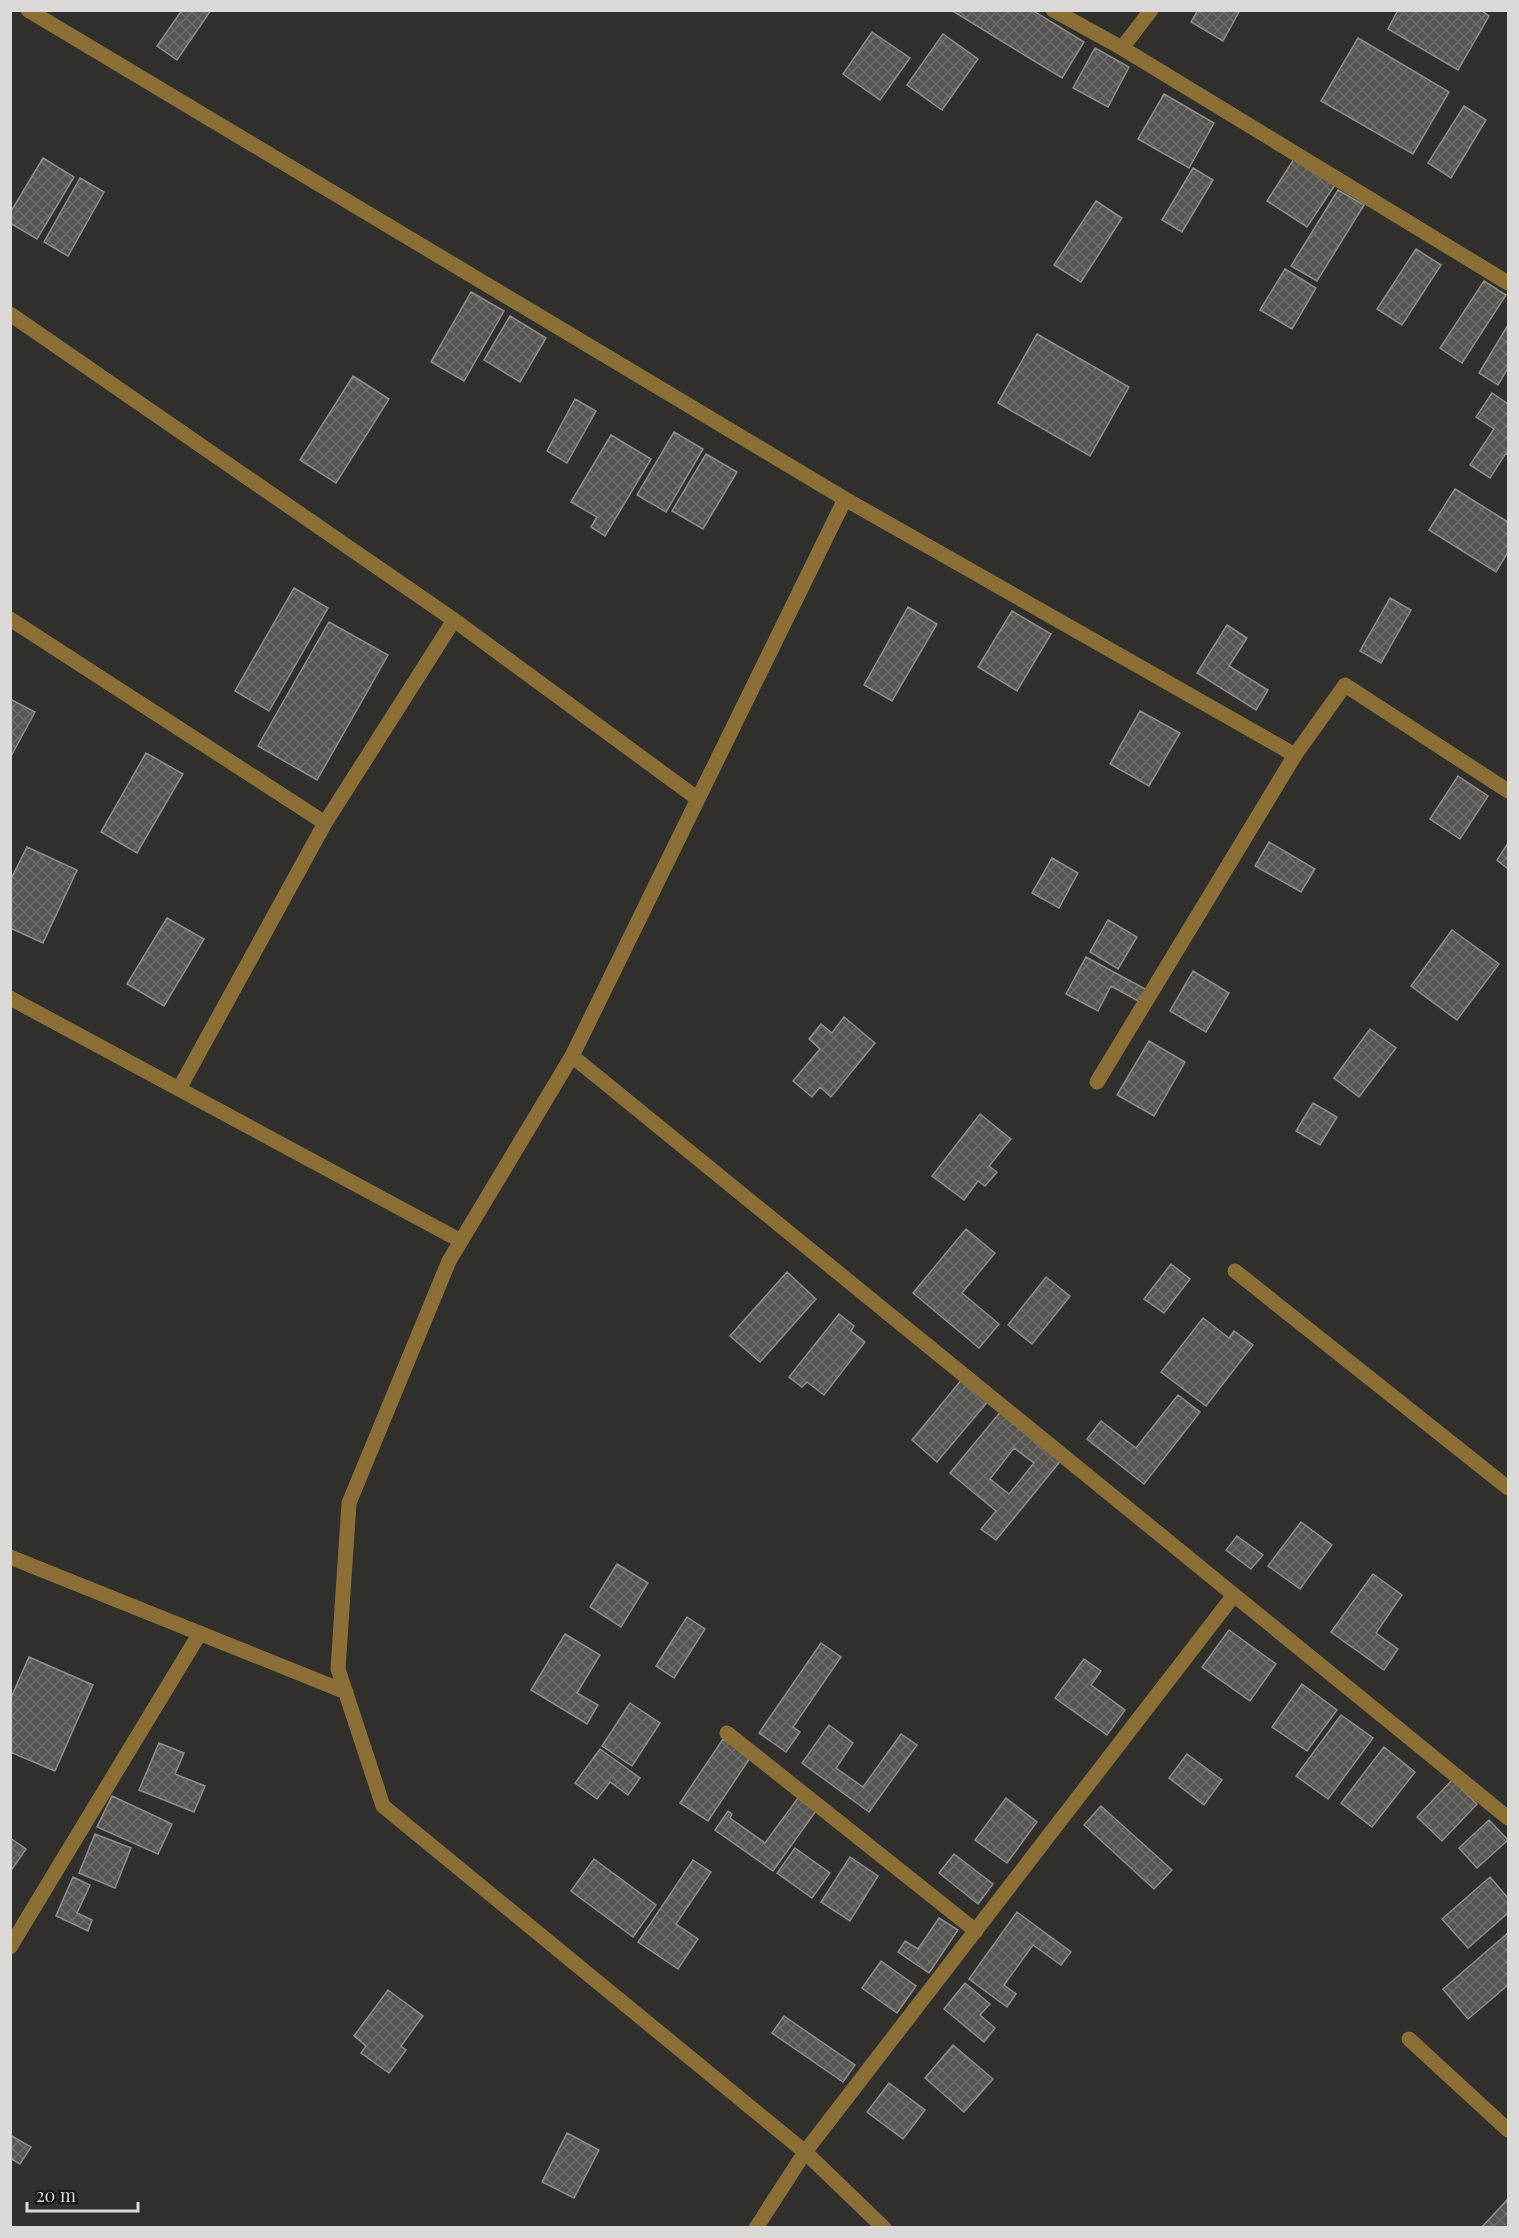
<svg xmlns="http://www.w3.org/2000/svg" width="1519" height="2238" font-family="'Playfair Display',serif">
	<style>
		.building { fill: url(#building-cross-hatch); stroke: #908e8b; stroke-width: 1.5; fill-rule: evenodd }
		.lines { fill: none; stroke-linecap: round; stroke-linejoin: round }
		.minor { stroke: #8c6f37; stroke-width: 15 }
	</style>
	<defs>
		<pattern id="building-cross-hatch" width="8" height="8" patternUnits="userSpaceOnUse" patternTransform="scale(1.5)"><rect width="8" height="8" fill="#575653"/><path d="M0 0l8 8M0 8l8-8" fill="none" stroke="#6f6e6b"/></pattern>
	</defs>
	<rect width="100%" height="100%" fill="#31302d"/>
	<path class="building" d="M 182,10 L 211,10 L 177,60 L 157,46 Z
		M 951,10 L 1032,10 L 1084,42 L 1062,78 Z
		M 1198,10 L 1240,10 L 1223,41 L 1191,22 Z
		M 1398,10 L 1481,10 L 1489,16 L 1458,70 L 1388,29 Z
		M 872,32 L 910,58 L 880,100 L 843,74 Z
		M 943,34 L 978,59 L 942,110 L 907,85 Z
		M 1358,38 L 1449,92 L 1413,154 L 1321,101 Z
		M 1095,48 L 1129,67 L 1108,107 L 1073,88 Z
		M 1164,94 L 1214,123 L 1189,168 L 1138,139 Z
		M 1464,106 L 1486,120 L 1451,178 L 1428,163 Z
		M 43,158 L 74,177 L 37,239 L 10,223 L 10,213 Z
		M 1294,159 L 1335,185 L 1307,227 L 1267,201 Z
		M 1193,168 L 1213,180 L 1182,232 L 1162,220 Z
		M 80,178 L 104,192 L 68,256 L 44,242 Z
		M 1338,190 L 1364,205 L 1317,281 L 1291,266 Z
		M 1096,201 L 1122,218 L 1081,282 L 1054,265 Z
		M 1416,249 L 1441,265 L 1402,325 L 1377,309 Z
		M 1285,269 L 1316,288 L 1292,329 L 1260,310 Z
		M 1484,281 L 1506,295 L 1462,363 L 1440,348 Z
		M 471,292 L 504,311 L 464,381 L 431,362 Z
		M 510,316 L 546,338 L 520,382 L 484,360 Z
		M 1508,325 L 1508,368 L 1498,385 L 1479,373 Z
		M 1037,334 L 1129,387 L 1090,456 L 998,403 Z
		M 353,376 L 389,399 L 336,483 L 300,460 Z
		M 1492,393 L 1508,404 L 1508,454 L 1506,453 L 1490,478 L 1470,465 L 1494,429 L 1476,417 Z
		M 575,399 L 596,411 L 567,463 L 547,451 Z
		M 674,432 L 703,449 L 666,512 L 637,495 Z
		M 611,435 L 651,459 L 605,536 L 591,527 L 597,517 L 571,502 Z
		M 706,454 L 737,472 L 703,529 L 672,511 Z
		M 1455,489 L 1508,522 L 1508,552 L 1496,572 L 1429,530 Z
		M 294,588 L 328,608 L 269,711 L 235,691 Z
		M 1390,598 L 1411,610 L 1381,663 L 1360,651 Z
		M 908,607 L 937,624 L 892,701 L 864,685 Z
		M 1012,611 L 1051,634 L 1017,691 L 978,667 Z
		M 329,622 L 388,655 L 317,780 L 258,746 Z
		M 1227,625 L 1247,638 L 1229,666 L 1268,690 L 1256,710 L 1197,673 Z
		M 10,699 L 35,712 L 10,758 Z
		M 1140,711 L 1180,733 L 1149,786 L 1110,764 Z
		M 146,753 L 183,774 L 137,853 L 101,832 Z
		M 1458,776 L 1488,796 L 1460,839 L 1430,819 Z
		M 1269,842 L 1315,869 L 1301,892 L 1255,866 Z
		M 1508,843 L 1508,869 L 1497,860 Z
		M 27,847 L 77,870 L 43,943 L 10,928 L 10,881 Z
		M 1052,858 L 1078,873 L 1059,908 L 1032,893 Z
		M 167,918 L 204,939 L 164,1006 L 127,984 Z
		M 1108,920 L 1137,937 L 1118,969 L 1090,952 Z
		M 1452,930 L 1499,964 L 1457,1020 L 1411,986 Z
		M 1086,957 L 1147,990 L 1140,1002 L 1111,986 L 1098,1011 L 1066,994 Z
		M 1193,971 L 1229,993 L 1206,1032 L 1170,1011 Z
		M 844,1017 L 875,1043 L 831,1097 L 820,1087 L 812,1097 L 793,1081 L 820,1049 L 809,1039 L 821,1024 L 832,1033 Z
		M 1370,1029 L 1396,1048 L 1359,1097 L 1334,1078 Z
		M 1149,1041 L 1185,1062 L 1154,1116 L 1117,1095 Z
		M 1313,1103 L 1337,1117 L 1320,1145 L 1296,1131 Z
		M 980,1114 L 1011,1139 L 989,1166 L 997,1172 L 985,1186 L 978,1181 L 964,1200 L 932,1176 Z
		M 966,1229 L 995,1253 L 962,1293 L 999,1324 L 979,1348 L 913,1293 Z
		M 1171,1264 L 1190,1279 L 1164,1313 L 1144,1299 Z
		M 787,1272 L 816,1299 L 760,1362 L 730,1336 Z
		M 1046,1277 L 1070,1296 L 1032,1344 L 1008,1325 Z
		M 839,1314 L 854,1326 L 851,1331 L 865,1342 L 824,1395 L 807,1382 L 802,1387 L 789,1377 Z
		M 1203,1318 L 1229,1338 L 1234,1331 L 1253,1345 L 1206,1406 L 1161,1372 Z
		M 963,1378 L 989,1400 L 937,1462 L 912,1440 Z
		M 1178,1395 L 1200,1412 L 1144,1484 L 1087,1439 L 1101,1421 L 1136,1448 Z
		M 1002,1410 L 1062,1459 L 996,1540 L 981,1529 L 996,1511 L 950,1473 ZM 1014,1448 L 1034,1463 L 1009,1494 L 990,1479 Z
		M 1301,1522 L 1332,1545 L 1300,1589 L 1268,1566 Z
		M 1237,1536 L 1263,1555 L 1251,1569 L 1226,1550 Z
		M 617,1564 L 648,1583 L 621,1627 L 590,1607 Z
		M 1373,1574 L 1402,1595 L 1376,1633 L 1398,1649 L 1384,1670 L 1331,1632 Z
		M 687,1617 L 705,1629 L 674,1678 L 656,1666 Z
		M 1229,1630 L 1276,1664 L 1250,1701 L 1202,1667 Z
		M 565,1634 L 600,1655 L 577,1693 L 598,1705 L 587,1724 L 531,1690 Z
		M 821,1643 L 841,1657 L 793,1727 L 800,1732 L 786,1752 L 759,1733 Z
		M 29,1657 L 93,1685 L 55,1771 L 10,1752 L 10,1700 Z
		M 1084,1659 L 1101,1671 L 1091,1685 L 1125,1710 L 1107,1735 L 1055,1698 Z
		M 1302,1684 L 1337,1710 L 1307,1751 L 1272,1727 Z
		M 630,1703 L 660,1723 L 632,1766 L 602,1746 Z
		M 1341,1715 L 1373,1738 L 1328,1799 L 1296,1776 Z
		M 829,1725 L 853,1743 L 836,1768 L 863,1787 L 901,1734 L 917,1745 L 869,1812 L 802,1763 Z
		M 723,1739 L 750,1758 L 708,1821 L 680,1803 Z
		M 159,1743 L 184,1753 L 175,1774 L 205,1786 L 194,1812 L 139,1790 Z
		M 1384,1747 L 1415,1772 L 1372,1827 L 1341,1803 Z
		M 600,1749 L 640,1778 L 628,1795 L 610,1782 L 597,1799 L 575,1783 Z
		M 1187,1754 L 1222,1780 L 1204,1805 L 1169,1778 Z
		M 1452,1780 L 1477,1804 L 1442,1841 L 1417,1817 Z
		M 112,1796 L 172,1824 L 158,1854 L 97,1827 Z
		M 798,1798 L 816,1811 L 773,1871 L 715,1830 L 728,1811 L 732,1814 L 730,1818 L 765,1843 Z
		M 1006,1798 L 1037,1822 L 1007,1863 L 975,1840 Z
		M 1101,1806 L 1172,1870 L 1154,1889 L 1084,1825 Z
		M 1489,1820 L 1508,1840 L 1477,1868 L 1459,1848 Z
		M 95,1834 L 131,1848 L 115,1888 L 79,1873 Z
		M 10,1838 L 26,1849 L 10,1872 Z
		M 795,1848 L 830,1873 L 812,1898 L 777,1873 Z
		M 954,1854 L 993,1884 L 978,1904 L 939,1873 Z
		M 850,1857 L 878,1876 L 850,1921 L 821,1902 Z
		M 594,1859 L 656,1905 L 633,1937 L 571,1891 Z
		M 693,1860 L 711,1872 L 676,1924 L 698,1939 L 678,1969 L 638,1942 Z
		M 73,1877 L 90,1885 L 77,1913 L 92,1920 L 88,1931 L 56,1916 Z
		M 1490,1877 L 1508,1898 L 1508,1913 L 1468,1948 L 1442,1919 Z
		M 1017,1912 L 1071,1952 L 1061,1965 L 1033,1945 L 1004,1985 L 1016,1994 L 1007,2007 L 969,1979 Z
		M 939,1918 L 958,1930 L 929,1973 L 898,1952 L 905,1941 L 918,1949 Z
		M 1508,1933 L 1508,1985 L 1468,2019 L 1443,1989 Z
		M 881,1961 L 916,1986 L 897,2013 L 862,1988 Z
		M 965,1983 L 990,2004 L 980,2015 L 995,2028 L 984,2042 L 944,2009 Z
		M 388,1990 L 423,2016 L 401,2046 L 406,2050 L 389,2073 L 361,2053 L 366,2046 L 354,2036 Z
		M 784,2016 L 855,2065 L 843,2082 L 772,2033 Z
		M 953,2045 L 993,2079 L 964,2112 L 925,2078 Z
		M 889,2083 L 925,2110 L 903,2139 L 867,2112 Z
		M 567,2133 L 599,2150 L 574,2198 L 542,2182 Z
		M 10,2135 L 31,2147 L 20,2164 L 10,2158 Z
		M 1508,2199 L 1508,2228 L 1481,2228 Z"/>
	<g class="lines">
		<path class="minor" d="M 28,10 L 845,499 L 1295,755
			M 1053,10 L 1122,48 L 1508,283
			M 1122,48 L 1151,10
			M 10,314 L 454,620 L 698,799
			M 845,499 L 572,1056 L 449,1261 L 349,1503 L 338,1669 L 383,1806 L 805,2152 L 884,2228
			M 10,619 L 325,823
			M 10,998 L 461,1241
			M 572,1056 L 1508,1818
			M 1097,1082 L 1295,755 L 1345,685 L 1508,791
			M 179,1089 L 325,823 L 454,620
			M 1235,1271 L 1508,1488
			M 10,1557 L 346,1692
			M 727,1733 L 976,1931
			M 10,1947 L 200,1633
			M 1409,2039 L 1508,2130
			M 756,2228 L 805,2152 L 1234,1595"/>
	</g>
	<rect width="1519" height="2238" fill="none" stroke="#dad9d7" stroke-width="24"/>
	<path d="M27 2202v9h111v-9" fill="none" stroke="#dad9d7" stroke-width="3"/>
	<text x="36" y="2202" font-size="18" fill="#dad9d7" stroke="#191817" stroke-width="4.5" paint-order="stroke">20 m</text>
</svg>
